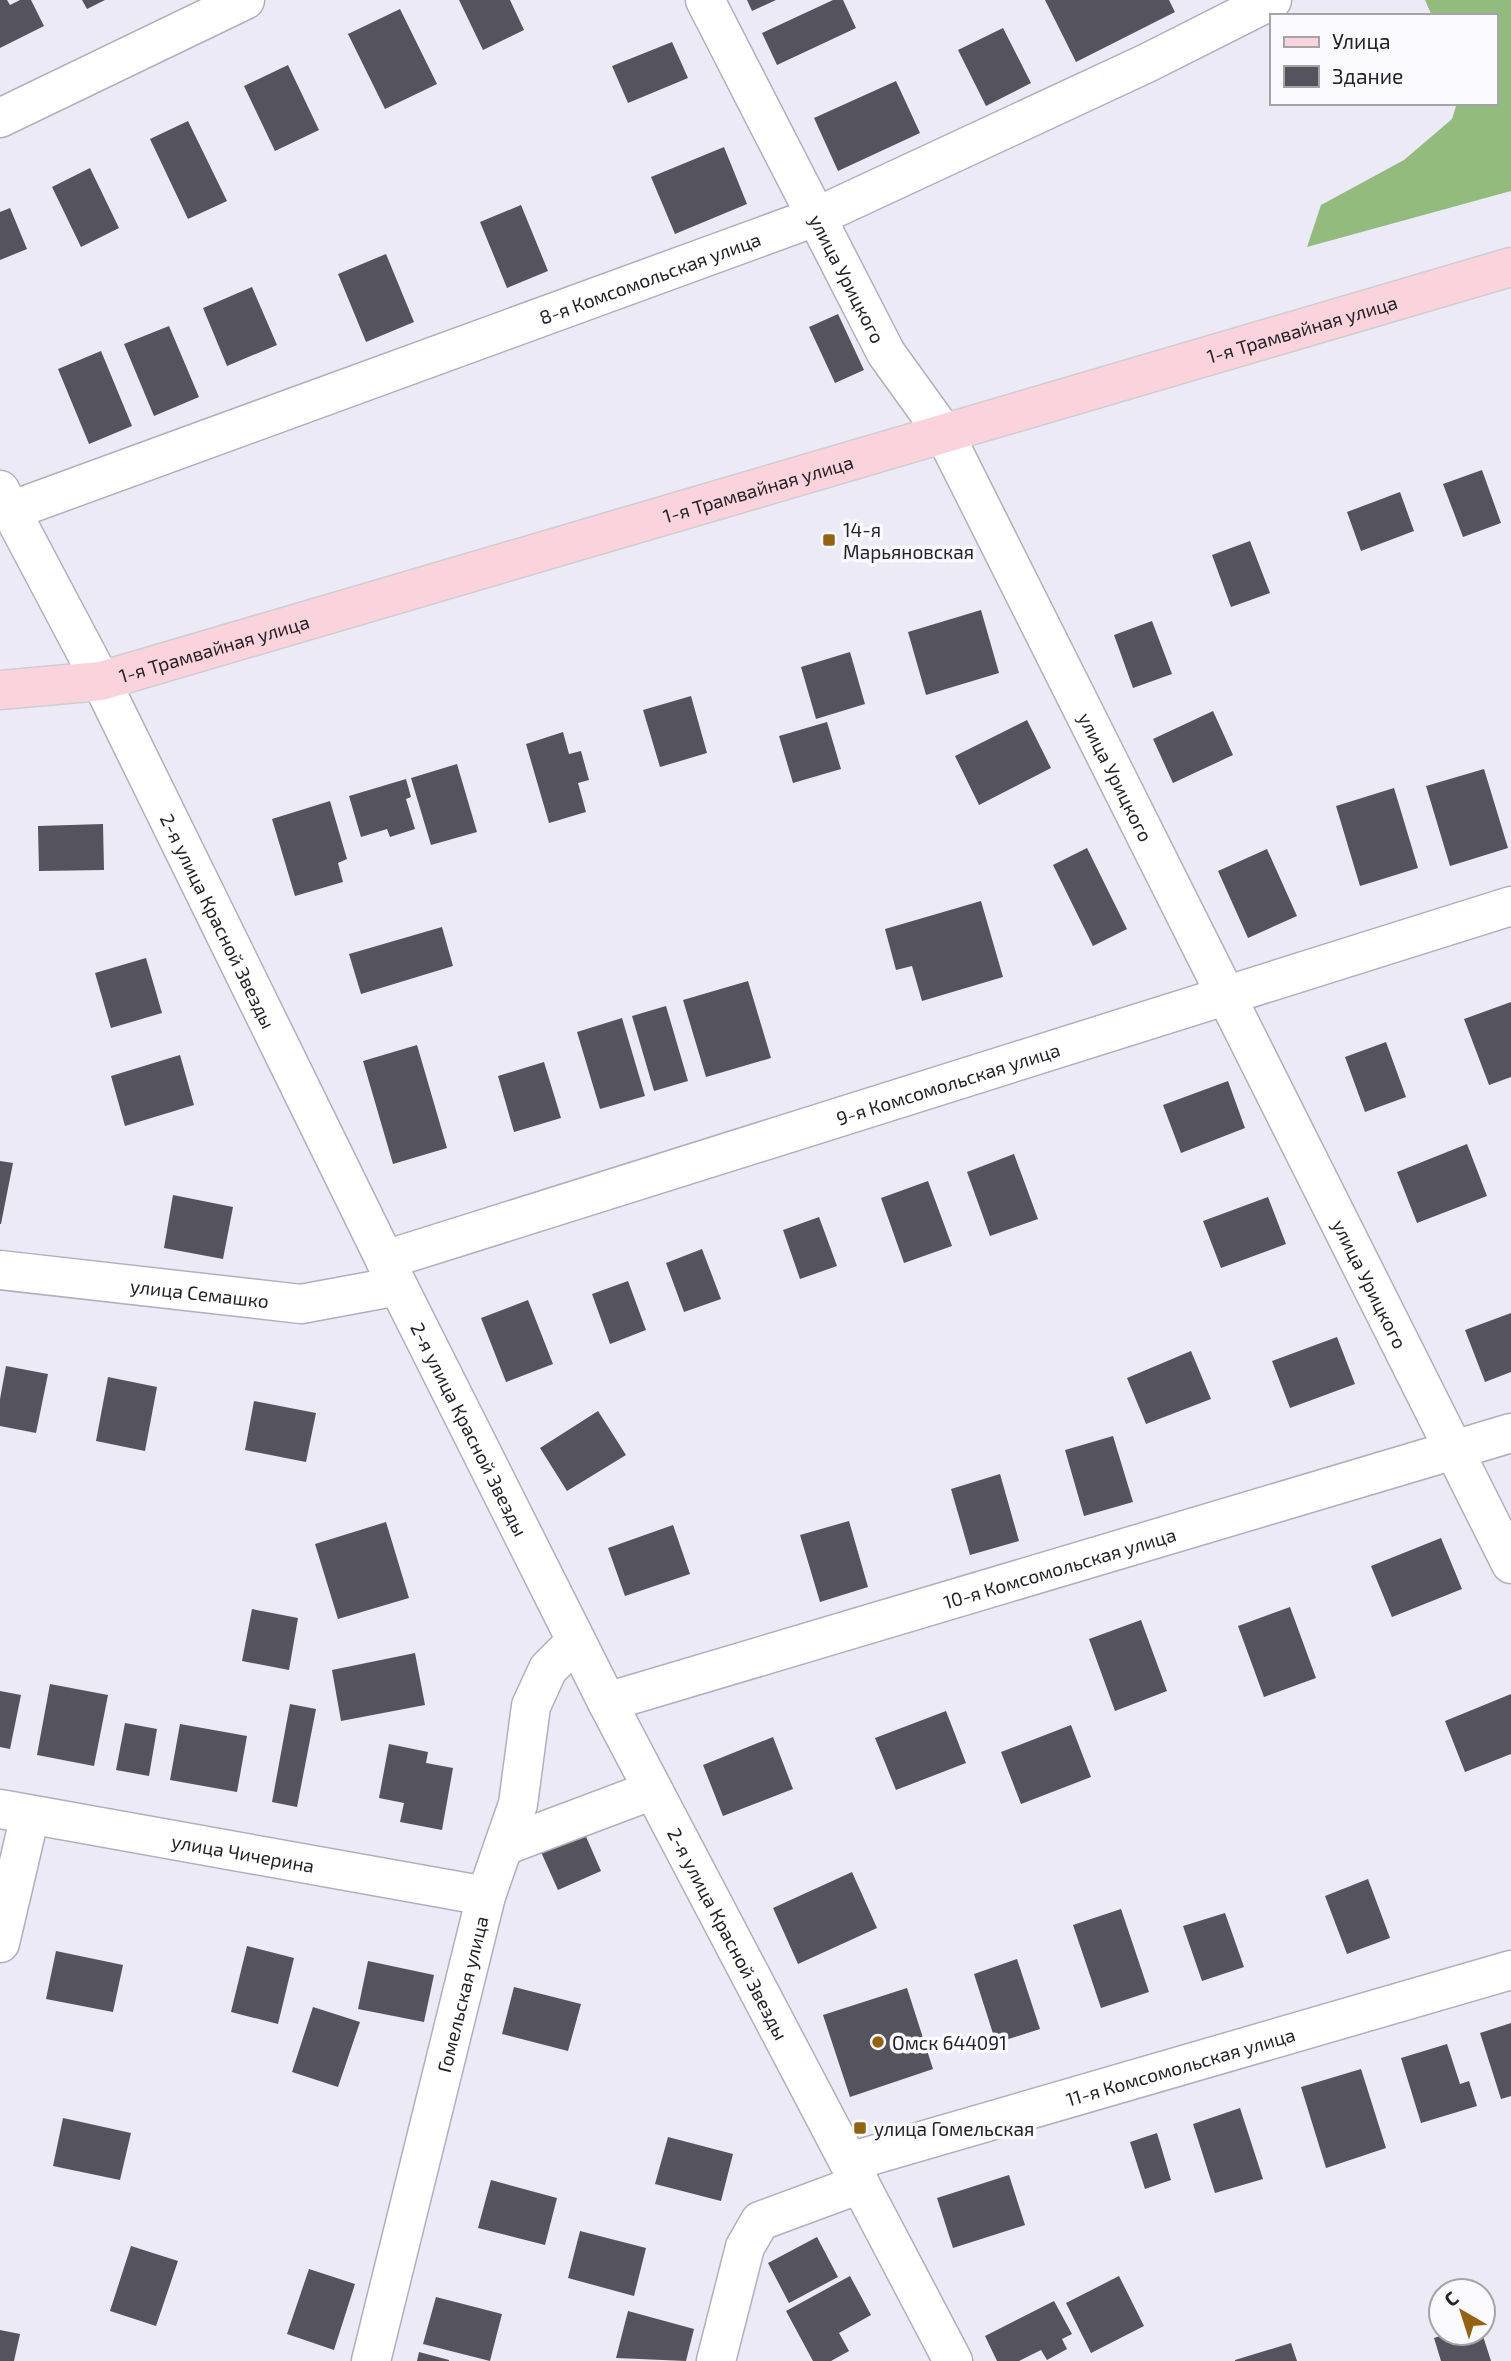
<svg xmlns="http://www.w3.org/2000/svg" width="1511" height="2361" font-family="'Exo 2',sans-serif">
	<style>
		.forest { fill: #92bb7d }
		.building { fill: #55535e }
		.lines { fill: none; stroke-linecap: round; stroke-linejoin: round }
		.minor-casing { stroke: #b1afbb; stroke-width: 41 }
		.major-casing { stroke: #cfcecf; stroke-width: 41 }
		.minor { stroke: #fff; stroke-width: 38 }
		.major { stroke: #fad3dd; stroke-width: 38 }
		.poi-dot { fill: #936312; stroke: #f9f9fe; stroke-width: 2.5 }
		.labels { text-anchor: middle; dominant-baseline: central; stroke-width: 7; stroke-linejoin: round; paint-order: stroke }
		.street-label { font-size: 19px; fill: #232227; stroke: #f9f9fe }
		.poi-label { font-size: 19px; fill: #232227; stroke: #f9f9fe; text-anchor: start }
	</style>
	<rect width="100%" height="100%" fill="#eceaf7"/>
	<path class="forest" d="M 1425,0 L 1511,0 L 1511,191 L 1307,247 L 1321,205 L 1404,160 L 1452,119 L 1457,103 L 1495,103 L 1495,16 L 1432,16 Z"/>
	<path class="building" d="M 0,0 L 7,0 L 10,5 L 20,0 L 31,0 L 44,26 L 0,48 Z
		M 82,0 L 105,0 L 87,9 Z
		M 459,0 L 510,0 L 524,30 L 483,50 Z
		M 747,0 L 776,0 L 752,11 Z
		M 833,0 L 843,0 L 856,28 L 777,65 L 762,33 Z
		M 1045,0 L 1169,0 L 1175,12 L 1076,62 Z
		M 400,9 L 437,84 L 385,109 L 348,34 Z
		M 1003,28 L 1031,83 L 986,106 L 958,50 Z
		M 672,42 L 688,78 L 628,103 L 612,66 Z
		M 288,65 L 319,130 L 275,151 L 244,86 Z
		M 896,81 L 920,133 L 838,171 L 814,118 Z
		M 188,121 L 227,201 L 188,219 L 150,139 Z
		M 724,147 L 747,204 L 675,234 L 651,177 Z
		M 90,168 L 119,228 L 81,247 L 52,187 Z
		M 521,205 L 548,271 L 507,288 L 480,222 Z
		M 10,208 L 27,249 L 0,260 L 0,212 Z
		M 386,254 L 414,322 L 366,342 L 338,274 Z
		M 252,287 L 277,345 L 227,366 L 203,308 Z
		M 838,314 L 864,370 L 835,383 L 809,327 Z
		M 169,326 L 199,397 L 154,416 L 124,344 Z
		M 101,351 L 132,426 L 89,444 L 58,369 Z
		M 1482,470 L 1501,523 L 1463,537 L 1443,484 Z
		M 1400,492 L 1414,531 L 1361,551 L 1347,512 Z
		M 1250,541 L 1270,593 L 1231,607 L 1212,555 Z
		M 981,610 L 999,673 L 926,695 L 908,632 Z
		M 1152,621 L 1172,674 L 1133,688 L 1114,635 Z
		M 850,652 L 865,704 L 816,719 L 801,667 Z
		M 691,696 L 707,753 L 660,767 L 643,710 Z
		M 1213,711 L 1233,755 L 1173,783 L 1153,739 Z
		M 1027,720 L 1051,768 L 979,805 L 955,756 Z
		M 827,722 L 841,769 L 793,783 L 779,736 Z
		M 563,732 L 569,754 L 581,751 L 589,780 L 578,783 L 586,812 L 549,823 L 526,744 Z
		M 457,764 L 477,832 L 431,845 L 411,778 Z
		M 1484,769 L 1508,848 L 1450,866 L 1426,786 Z
		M 406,779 L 411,797 L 406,799 L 415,829 L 390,837 L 387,829 L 361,837 L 349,796 Z
		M 1394,788 L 1418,868 L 1360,886 L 1336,806 Z
		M 330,801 L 347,859 L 338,863 L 343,882 L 295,896 L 272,819 Z
		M 103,824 L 104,870 L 39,871 L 38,826 Z
		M 1087,848 L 1127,929 L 1093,946 L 1053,865 Z
		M 1267,849 L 1297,916 L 1248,938 L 1218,871 Z
		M 981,901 L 1003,977 L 922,1001 L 912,966 L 896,970 L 885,929 Z
		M 442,927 L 453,966 L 361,994 L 349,954 Z
		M 146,958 L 162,1013 L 111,1028 L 95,973 Z
		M 748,981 L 771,1058 L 706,1077 L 683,1000 Z
		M 1511,1002 L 1511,1077 L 1489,1085 L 1464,1019 Z
		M 666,1006 L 688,1081 L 654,1091 L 632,1016 Z
		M 622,1018 L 645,1096 L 600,1109 L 577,1032 Z
		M 1386,1042 L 1406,1097 L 1365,1112 L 1345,1057 Z
		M 417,1045 L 447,1148 L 393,1164 L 363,1061 Z
		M 180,1055 L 194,1105 L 125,1126 L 111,1076 Z
		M 544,1062 L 561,1118 L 514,1132 L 498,1076 Z
		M 1228,1081 L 1245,1128 L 1181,1153 L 1163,1105 Z
		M 1467,1144 L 1487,1196 L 1417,1223 L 1397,1172 Z
		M 1014,1154 L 1038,1219 L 990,1236 L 967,1172 Z
		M 0,1161 L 13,1163 L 1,1224 L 0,1224 Z
		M 928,1181 L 952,1246 L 904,1263 L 881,1198 Z
		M 173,1195 L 233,1207 L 223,1259 L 164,1248 Z
		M 1268,1197 L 1286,1244 L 1221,1268 L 1203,1221 Z
		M 819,1217 L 837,1266 L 800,1279 L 783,1230 Z
		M 702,1249 L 721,1299 L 684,1312 L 666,1263 Z
		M 628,1281 L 646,1330 L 610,1344 L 592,1294 Z
		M 528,1300 L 553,1364 L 506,1382 L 481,1318 Z
		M 1511,1313 L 1511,1372 L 1485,1382 L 1465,1330 Z
		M 1337,1337 L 1355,1384 L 1290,1408 L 1272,1361 Z
		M 1191,1351 L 1211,1399 L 1146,1424 L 1127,1378 Z
		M 6,1366 L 48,1374 L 36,1433 L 0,1426 L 0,1399 Z
		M 108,1377 L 157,1387 L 145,1451 L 96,1441 Z
		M 254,1401 L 316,1413 L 306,1462 L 245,1450 Z
		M 598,1411 L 626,1455 L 567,1491 L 540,1448 Z
		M 1113,1436 L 1133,1502 L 1084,1516 L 1065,1450 Z
		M 1000,1474 L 1019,1541 L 970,1555 L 951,1489 Z
		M 849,1521 L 868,1587 L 820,1602 L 800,1535 Z
		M 386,1522 L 409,1598 L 338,1619 L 315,1544 Z
		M 673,1525 L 690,1574 L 625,1596 L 608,1548 Z
		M 1441,1538 L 1462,1589 L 1392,1617 L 1371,1566 Z
		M 1290,1607 L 1316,1678 L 1264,1697 L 1238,1626 Z
		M 252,1609 L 298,1618 L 289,1670 L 242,1661 Z
		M 1141,1620 L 1167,1691 L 1115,1711 L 1089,1639 Z
		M 415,1653 L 425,1705 L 341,1721 L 332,1670 Z
		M 50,1684 L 108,1695 L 94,1766 L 37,1755 Z
		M 0,1691 L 21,1695 L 10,1749 L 0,1747 Z
		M 1511,1694 L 1511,1754 L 1465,1772 L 1445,1721 Z
		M 290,1704 L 316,1709 L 297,1807 L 272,1802 Z
		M 946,1711 L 966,1763 L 896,1790 L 875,1738 Z
		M 125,1723 L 157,1729 L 149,1776 L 116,1770 Z
		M 180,1724 L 247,1736 L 237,1792 L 170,1780 Z
		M 1071,1725 L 1091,1777 L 1021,1804 L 1001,1752 Z
		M 773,1737 L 793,1789 L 723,1816 L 703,1765 Z
		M 389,1744 L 428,1752 L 426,1763 L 453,1768 L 442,1830 L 400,1822 L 404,1803 L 379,1798 Z
		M 584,1832 L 601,1871 L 558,1890 L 541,1852 Z
		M 852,1872 L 877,1928 L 798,1964 L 773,1908 Z
		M 1368,1879 L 1390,1938 L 1347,1954 L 1325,1896 Z
		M 1121,1909 L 1149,1992 L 1101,2008 L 1073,1925 Z
		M 1225,1913 L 1244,1967 L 1202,1981 L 1183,1926 Z
		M 247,1946 L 294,1958 L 278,2024 L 231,2012 Z
		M 56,1951 L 123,1965 L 113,2012 L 46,1999 Z
		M 1017,1959 L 1040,2029 L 996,2043 L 974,1974 Z
		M 368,1961 L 434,1975 L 424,2022 L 358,2009 Z
		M 514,1987 L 581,2004 L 568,2051 L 502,2034 Z
		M 907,1988 L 933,2069 L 850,2097 L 823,2015 Z
		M 313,2007 L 360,2022 L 338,2087 L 292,2072 Z
		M 1511,2023 L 1511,2096 L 1501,2099 L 1480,2033 Z
		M 1447,2044 L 1460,2084 L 1469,2081 L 1477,2106 L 1421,2123 L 1401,2058 Z
		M 1361,2069 L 1386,2148 L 1326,2168 L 1301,2087 Z
		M 1240,2108 L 1263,2179 L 1215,2193 L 1193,2124 Z
		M 63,2118 L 131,2133 L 120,2180 L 53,2166 Z
		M 1157,2133 L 1171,2180 L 1145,2189 L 1130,2142 Z
		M 668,2137 L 733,2154 L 721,2201 L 655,2184 Z
		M 1009,2175 L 1025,2225 L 953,2248 L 937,2198 Z
		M 491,2180 L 557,2198 L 545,2245 L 478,2228 Z
		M 580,2231 L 646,2248 L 634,2296 L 568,2278 Z
		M 817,2237 L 838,2277 L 789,2303 L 768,2263 Z
		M 131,2246 L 178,2261 L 156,2326 L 110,2311 Z
		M 309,2269 L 355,2284 L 334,2350 L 287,2334 Z
		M 850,2276 L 871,2315 L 839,2333 L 849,2351 L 831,2361 L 813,2361 L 786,2311 Z
		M 1119,2276 L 1144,2326 L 1091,2353 L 1066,2303 Z
		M 436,2297 L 502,2314 L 490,2361 L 423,2344 Z
		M 1054,2301 L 1072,2334 L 1062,2339 L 1067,2349 L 1047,2360 L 1041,2350 L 1019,2361 L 997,2361 L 985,2336 Z
		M 628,2311 L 694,2329 L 686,2361 L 616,2358 Z
		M 0,2330 L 20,2334 L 14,2361 L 0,2361 Z
		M 1449,2333 L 1482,2333 L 1491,2361 L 1441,2361 L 1434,2338 Z
		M 1291,2343 L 1297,2361 L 1235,2361 L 1235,2360 Z
		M 419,2352 L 449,2360 L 449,2361 L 417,2361 Z"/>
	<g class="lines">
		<defs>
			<g id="minor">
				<path id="s1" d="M 705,0 L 886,353 L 945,435 L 1511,1564"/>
				<path d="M 0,118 L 245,0"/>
				<path id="s2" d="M 0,490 L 101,681 L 385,1260 L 607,1702 L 953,2361"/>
				<path id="s3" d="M 10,511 L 818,216 L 1147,63 L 1272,0"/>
				<path id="s4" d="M 385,1260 L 1511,906"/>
				<path id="s5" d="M 0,1270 L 301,1304 L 398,1286"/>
				<path id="s6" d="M 607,1702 L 1511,1433"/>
				<path id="s7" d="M 0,1809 L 486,1896"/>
				<path d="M 504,1846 L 653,1790"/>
				<path d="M 0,1943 L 30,1815"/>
				<path id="s8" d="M 849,2162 L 1511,1970"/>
				<path id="s9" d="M 371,2361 L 486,1896 L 518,1804 L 531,1706 L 548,1669 L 576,1641"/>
				<path d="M 716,2361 L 745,2247 L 760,2221 L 860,2184"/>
			</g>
			<g id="major">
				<path id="s10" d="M 0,690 L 101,681 L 1511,267"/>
			</g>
		</defs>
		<use href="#minor" class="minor-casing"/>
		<use href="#major" class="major-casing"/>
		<use href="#minor" class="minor"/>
		<use href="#major" class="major"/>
	</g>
	<g class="poi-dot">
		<rect x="822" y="533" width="14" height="14" rx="3.5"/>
		<circle cx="878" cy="2042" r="7"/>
		<rect x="853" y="2121" width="14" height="14" rx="3.5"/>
	</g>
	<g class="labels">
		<g class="street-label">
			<text stroke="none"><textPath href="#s3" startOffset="681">8-я Комсомольская улица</textPath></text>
			<text stroke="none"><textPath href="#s1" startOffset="313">улица Урицкого</textPath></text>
			<text stroke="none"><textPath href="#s10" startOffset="1353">1-я Трамвайная улица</textPath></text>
			<text stroke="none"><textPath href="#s10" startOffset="786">1-я Трамвайная улица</textPath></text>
			<text stroke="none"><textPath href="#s10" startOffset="219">1-я Трамвайная улица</textPath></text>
			<text stroke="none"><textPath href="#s1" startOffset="880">улица Урицкого</textPath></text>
			<text stroke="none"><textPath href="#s2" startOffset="483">2-я улица Красной Звезды</textPath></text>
			<text stroke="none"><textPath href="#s4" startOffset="590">9-я Комсомольская улица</textPath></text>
			<text stroke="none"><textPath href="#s1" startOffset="1447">улица Урицкого</textPath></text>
			<text stroke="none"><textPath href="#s5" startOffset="201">улица Семашко</textPath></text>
			<text stroke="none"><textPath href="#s2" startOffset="1050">2-я улица Красной Звезды</textPath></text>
			<text stroke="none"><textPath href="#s6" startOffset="472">10-я Комсомольская улица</textPath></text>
			<text stroke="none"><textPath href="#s7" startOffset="247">улица Чичерина</textPath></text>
			<text stroke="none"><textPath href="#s2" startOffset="1617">2-я улица Красной Звезды</textPath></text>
			<text stroke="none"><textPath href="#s9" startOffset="378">Гомельская улица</textPath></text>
			<text stroke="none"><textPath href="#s8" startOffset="345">11-я Комсомольская улица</textPath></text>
		</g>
		<g class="poi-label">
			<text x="843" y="529">14-я<tspan x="843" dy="22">Марьяновская</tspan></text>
			<text x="892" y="2042">Омск 644091</text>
			<text x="874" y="2128">улица Гомельская</text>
		</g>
	</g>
	<rect x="1270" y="14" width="228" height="91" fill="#f9f9fe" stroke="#a3a3a8" stroke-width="2"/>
	<rect x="1284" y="37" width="35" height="10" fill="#fad3dd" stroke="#a3a3a8" stroke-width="2"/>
	<text x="1332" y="49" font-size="21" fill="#232227">Улица</text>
	<rect x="1284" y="66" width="35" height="21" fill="#55535e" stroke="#a3a3a8" stroke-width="2"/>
	<text x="1332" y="84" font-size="21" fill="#232227">Здание</text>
	<g transform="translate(1462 2312) rotate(321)"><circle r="33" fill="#f9f9fe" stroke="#a3a3a8" stroke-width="2"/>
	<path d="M0-5L12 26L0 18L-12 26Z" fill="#936312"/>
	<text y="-10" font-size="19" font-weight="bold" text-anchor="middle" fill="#232227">С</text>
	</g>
</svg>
